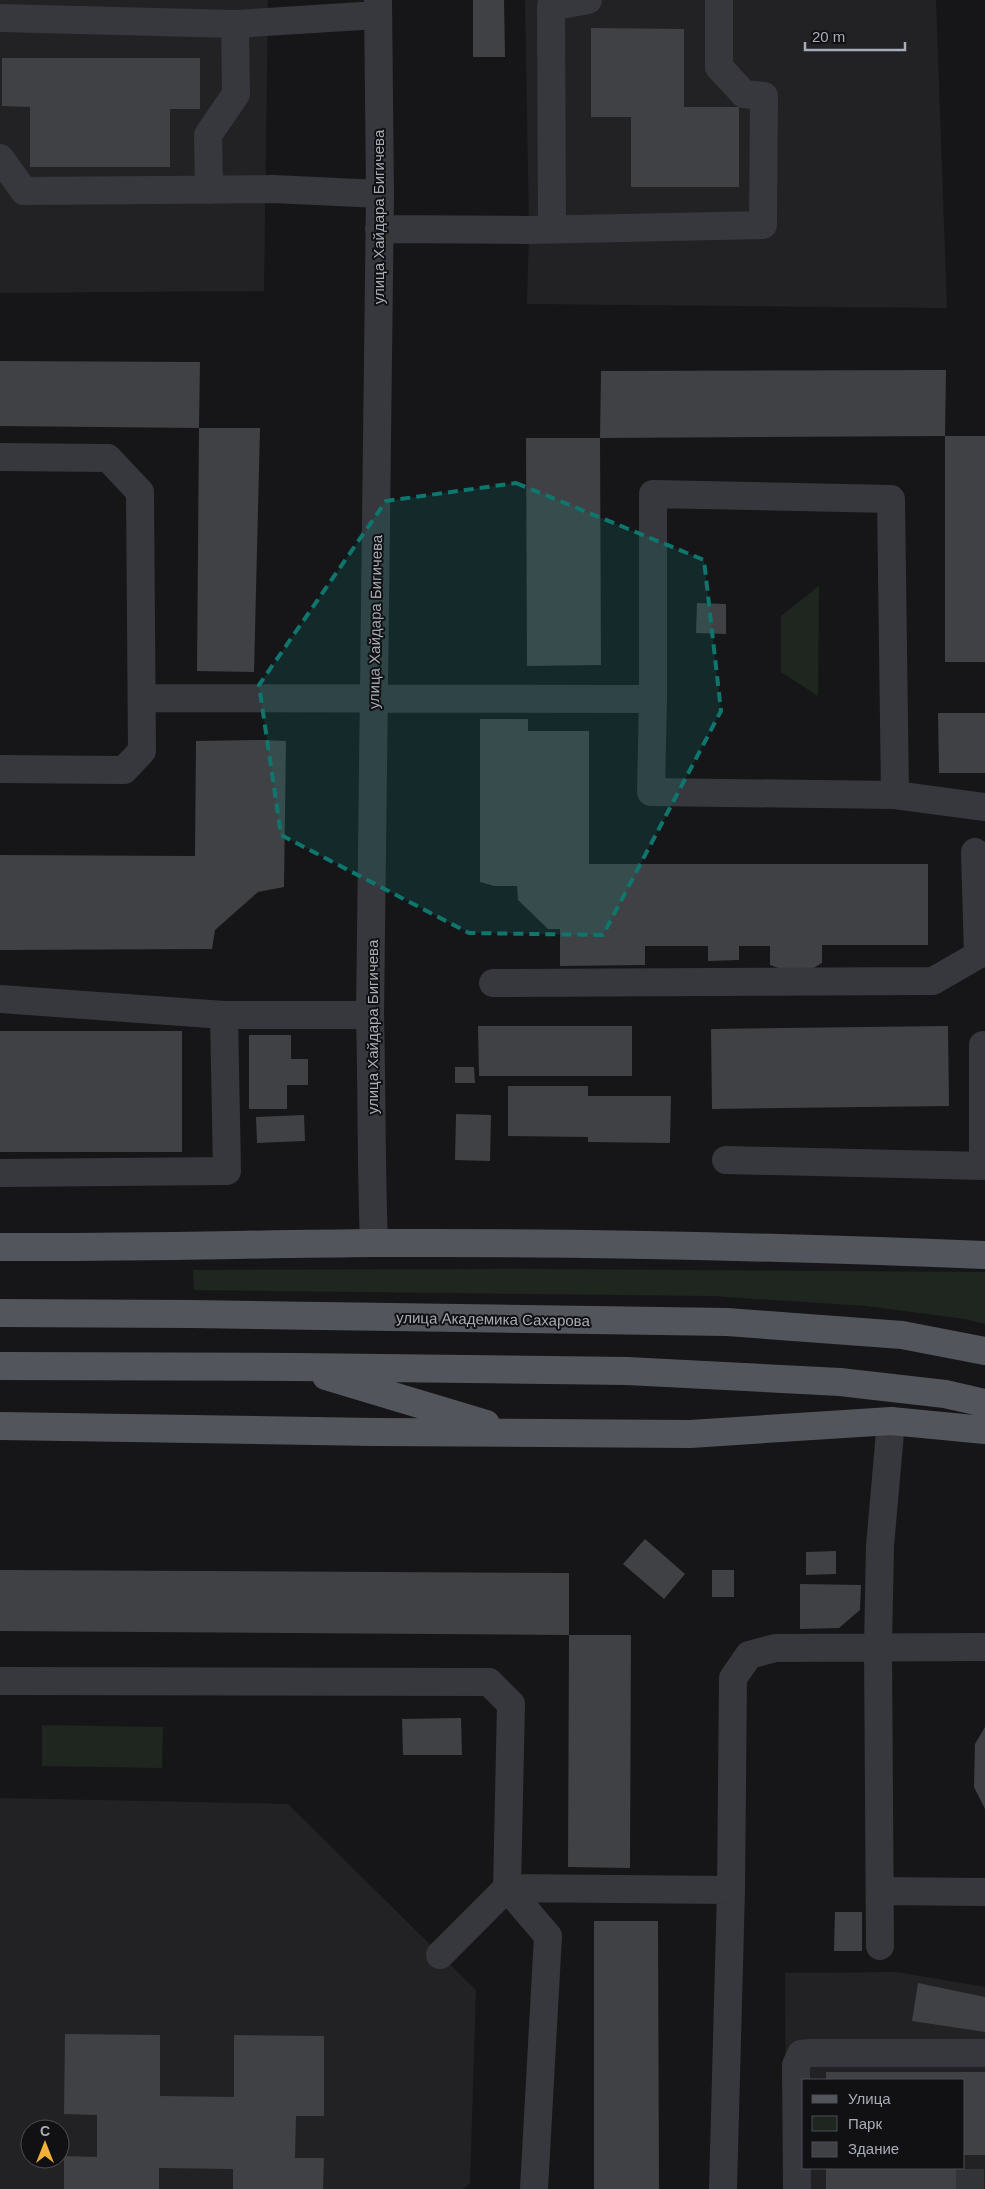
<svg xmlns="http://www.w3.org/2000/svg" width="985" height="2189" font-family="Arial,sans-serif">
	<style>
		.built { fill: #222225; fill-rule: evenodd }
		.green { fill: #1e261f }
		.building { fill: #404145 }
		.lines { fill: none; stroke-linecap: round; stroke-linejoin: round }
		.minor-tunnel { stroke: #333438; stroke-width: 28; stroke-dasharray: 28 14; stroke-linecap: butt }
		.minor { stroke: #37383d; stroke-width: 28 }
		.major { stroke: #53555c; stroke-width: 28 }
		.marked { fill: #0f766e; fill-opacity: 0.2; stroke: #0f766e; stroke-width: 4; stroke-dasharray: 10 6; stroke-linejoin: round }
		.labels { text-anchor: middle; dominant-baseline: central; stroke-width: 4; stroke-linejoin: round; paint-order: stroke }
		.street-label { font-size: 15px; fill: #a8adb8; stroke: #111113 }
	</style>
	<rect width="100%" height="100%" fill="#161618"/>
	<path class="built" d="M 0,0 L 268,0 L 264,291 L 0,293 Z
		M 525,0 L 936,0 L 947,308 L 527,304 L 529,230 Z
		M 0,1798 L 288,1804 L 476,1990 L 470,2183 L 463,2189 L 0,2189 ZM 30,2129 L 60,2129 L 60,2159 L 30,2159 Z
		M 897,1972 L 985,1987 L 985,2189 L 786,2189 L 785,1973 ZM 804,2080 L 964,2080 L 964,2168 L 804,2168 Z"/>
	<path class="green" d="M 819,586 L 818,696 L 781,672 L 781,616 Z
		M 529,1269 L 985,1272 L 985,1324 L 965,1319 L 866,1306 L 712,1296 L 194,1290 L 193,1270 Z
		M 42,1725 L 163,1727 L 162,1768 L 42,1766 Z"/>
	<path class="building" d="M 473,0 L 504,0 L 505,57 L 473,57 Z
		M 591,28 L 684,29 L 684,107 L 739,107 L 739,187 L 631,187 L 631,117 L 591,117 Z
		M 2,58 L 200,58 L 200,109 L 170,109 L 170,167 L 30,167 L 30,107 L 2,106 Z
		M 0,361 L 200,362 L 199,428 L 0,426 Z
		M 946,370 L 945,436 L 600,438 L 601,371 Z
		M 199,428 L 260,428 L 254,672 L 197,671 Z
		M 945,436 L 985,436 L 985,662 L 945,662 Z
		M 526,438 L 600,438 L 601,665 L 527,666 Z
		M 697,603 L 726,604 L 726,634 L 696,633 Z
		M 938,713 L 985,713 L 985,773 L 939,773 Z
		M 480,719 L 528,719 L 528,731 L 589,731 L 589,864 L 928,864 L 928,945 L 822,945 L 822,963 L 810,970 L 787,971 L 770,965 L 770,946 L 739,946 L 739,960 L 708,961 L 708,946 L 645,946 L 645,965 L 560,966 L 560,929 L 548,929 L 518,900 L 517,886 L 494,886 L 480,882 Z
		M 262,740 L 286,741 L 284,887 L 258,892 L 215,930 L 212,949 L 0,950 L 0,855 L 195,856 L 196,741 Z
		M 478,1026 L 632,1026 L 632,1076 L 479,1076 Z
		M 948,1026 L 949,1106 L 712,1109 L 711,1029 Z
		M 0,1031 L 182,1031 L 182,1152 L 0,1152 Z
		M 249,1035 L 291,1035 L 291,1059 L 308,1059 L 308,1085 L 287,1085 L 287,1109 L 249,1109 Z
		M 455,1067 L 474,1067 L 475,1083 L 455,1083 Z
		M 508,1086 L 588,1086 L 588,1096 L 671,1096 L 670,1143 L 588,1142 L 588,1137 L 508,1136 Z
		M 456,1114 L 491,1115 L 490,1161 L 455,1160 Z
		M 304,1115 L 305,1141 L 257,1143 L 256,1117 Z
		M 645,1539 L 685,1574 L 664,1599 L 623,1564 Z
		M 836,1551 L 836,1574 L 806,1575 L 806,1552 Z
		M 0,1570 L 569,1573 L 569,1635 L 0,1631 Z
		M 712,1570 L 734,1570 L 734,1597 L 712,1597 Z
		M 800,1584 L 861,1585 L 860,1610 L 839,1628 L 800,1629 Z
		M 569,1635 L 631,1635 L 630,1868 L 568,1867 Z
		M 461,1718 L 462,1755 L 403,1755 L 402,1719 Z
		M 985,1727 L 985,1809 L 974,1787 L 975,1744 Z
		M 835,1912 L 862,1912 L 862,1951 L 834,1951 Z
		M 594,1921 L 658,1921 L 659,2189 L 594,2189 Z
		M 918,1983 L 985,1997 L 985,2032 L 912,2021 Z
		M 65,2034 L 160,2035 L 160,2096 L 234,2097 L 234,2035 L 324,2036 L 324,2116 L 296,2116 L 295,2158 L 324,2158 L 323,2189 L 233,2189 L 233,2169 L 159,2168 L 159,2189 L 64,2189 L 64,2156 L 97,2157 L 97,2115 L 64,2114 Z
		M 826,2072 L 985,2072 L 985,2155 L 964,2155 L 964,2080 L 826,2080 Z
		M 826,2168 L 957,2168 L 957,2189 L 826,2189 Z"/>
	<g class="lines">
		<path class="minor-tunnel" d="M 970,2169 L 970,2189"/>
		<path class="minor" d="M 552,0 L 551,7 L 588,0
			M 551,7 L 552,228
			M 0,18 L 235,24 L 378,15
			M 0,158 L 24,191 L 273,189 L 380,194
			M 209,190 L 208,135 L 236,94 L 235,24
			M 379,229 L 529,230 L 763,225 L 764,96 L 744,94 L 719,67 L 719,0
			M 0,457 L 108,458 L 140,492 L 142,751 L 124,770 L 0,769
			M 142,698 L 653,699 L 653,494 L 891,499 L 895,795 L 651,792 L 653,699
			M 895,795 L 985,807
			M 975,852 L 978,955
			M 493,983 L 933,981 L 978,955 L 985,953
			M 0,999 L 224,1015 L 370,1015
			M 983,1045 L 983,1166
			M 726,1160 L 985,1166
			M 0,1173 L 227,1171 L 224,1015
			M 374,1243 C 371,1167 372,1091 370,1015 L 380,194 L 378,0
			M 0,1681 L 489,1682 L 511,1704 L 507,1888 L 548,1936 L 534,2189
			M 880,1891 L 985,1892
			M 880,1946 L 878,1646 L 880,1546 L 891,1421
			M 440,1955 L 507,1888 L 731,1890
			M 723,2189 L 731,1890 L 733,1678 L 749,1655 L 775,1648 L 985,1647
			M 797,2189 L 796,2065 L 801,2054 L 811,2053 L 985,2053"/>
		<path class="major" d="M 0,1247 C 125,1248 251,1244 376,1243 C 579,1242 782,1247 985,1255
			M 0,1313 L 191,1314 L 727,1322 L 902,1335 L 985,1351
			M 0,1366 L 296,1367 L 627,1371 L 840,1382 L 945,1394 L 985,1403
			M 326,1376 L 486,1424
			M 0,1426 L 375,1432 L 690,1434 L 891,1421 L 985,1430"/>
	</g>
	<path class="marked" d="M 516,483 L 704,560 L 721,711 L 603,935 L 469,933 L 281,835 L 259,685 L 386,501 Z"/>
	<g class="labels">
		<g class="street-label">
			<text transform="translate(378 217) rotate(-90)">улица Хайдара Бигичева</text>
			<text transform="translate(375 622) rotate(-89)">улица Хайдара Бигичева</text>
			<text transform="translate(372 1027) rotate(-90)">улица Хайдара Бигичева</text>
			<text transform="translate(493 1319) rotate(1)">улица Академика Сахарова</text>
		</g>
	</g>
	<rect x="802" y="2079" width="162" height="90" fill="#111113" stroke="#4d4f55"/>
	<rect x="812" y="2095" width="25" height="8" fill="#53555c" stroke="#4d4f55"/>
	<text x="848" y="2104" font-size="15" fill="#a8adb8">Улица</text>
	<rect x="812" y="2116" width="25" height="15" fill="#1e261f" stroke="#4d4f55"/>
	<text x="848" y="2129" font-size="15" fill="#a8adb8">Парк</text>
	<rect x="812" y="2142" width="25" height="15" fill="#404145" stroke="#4d4f55"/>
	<text x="848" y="2154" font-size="15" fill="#a8adb8">Здание</text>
	<g transform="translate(45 2144)"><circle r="24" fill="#111113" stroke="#4d4f55"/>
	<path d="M0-4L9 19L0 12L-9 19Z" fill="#f2b134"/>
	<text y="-8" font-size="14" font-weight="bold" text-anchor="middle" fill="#a8adb8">С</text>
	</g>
	<path d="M805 42v8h100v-8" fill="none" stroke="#a8adb8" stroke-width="2.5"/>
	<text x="812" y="42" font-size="15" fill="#a8adb8" stroke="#111113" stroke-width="4" paint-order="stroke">20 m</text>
</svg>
